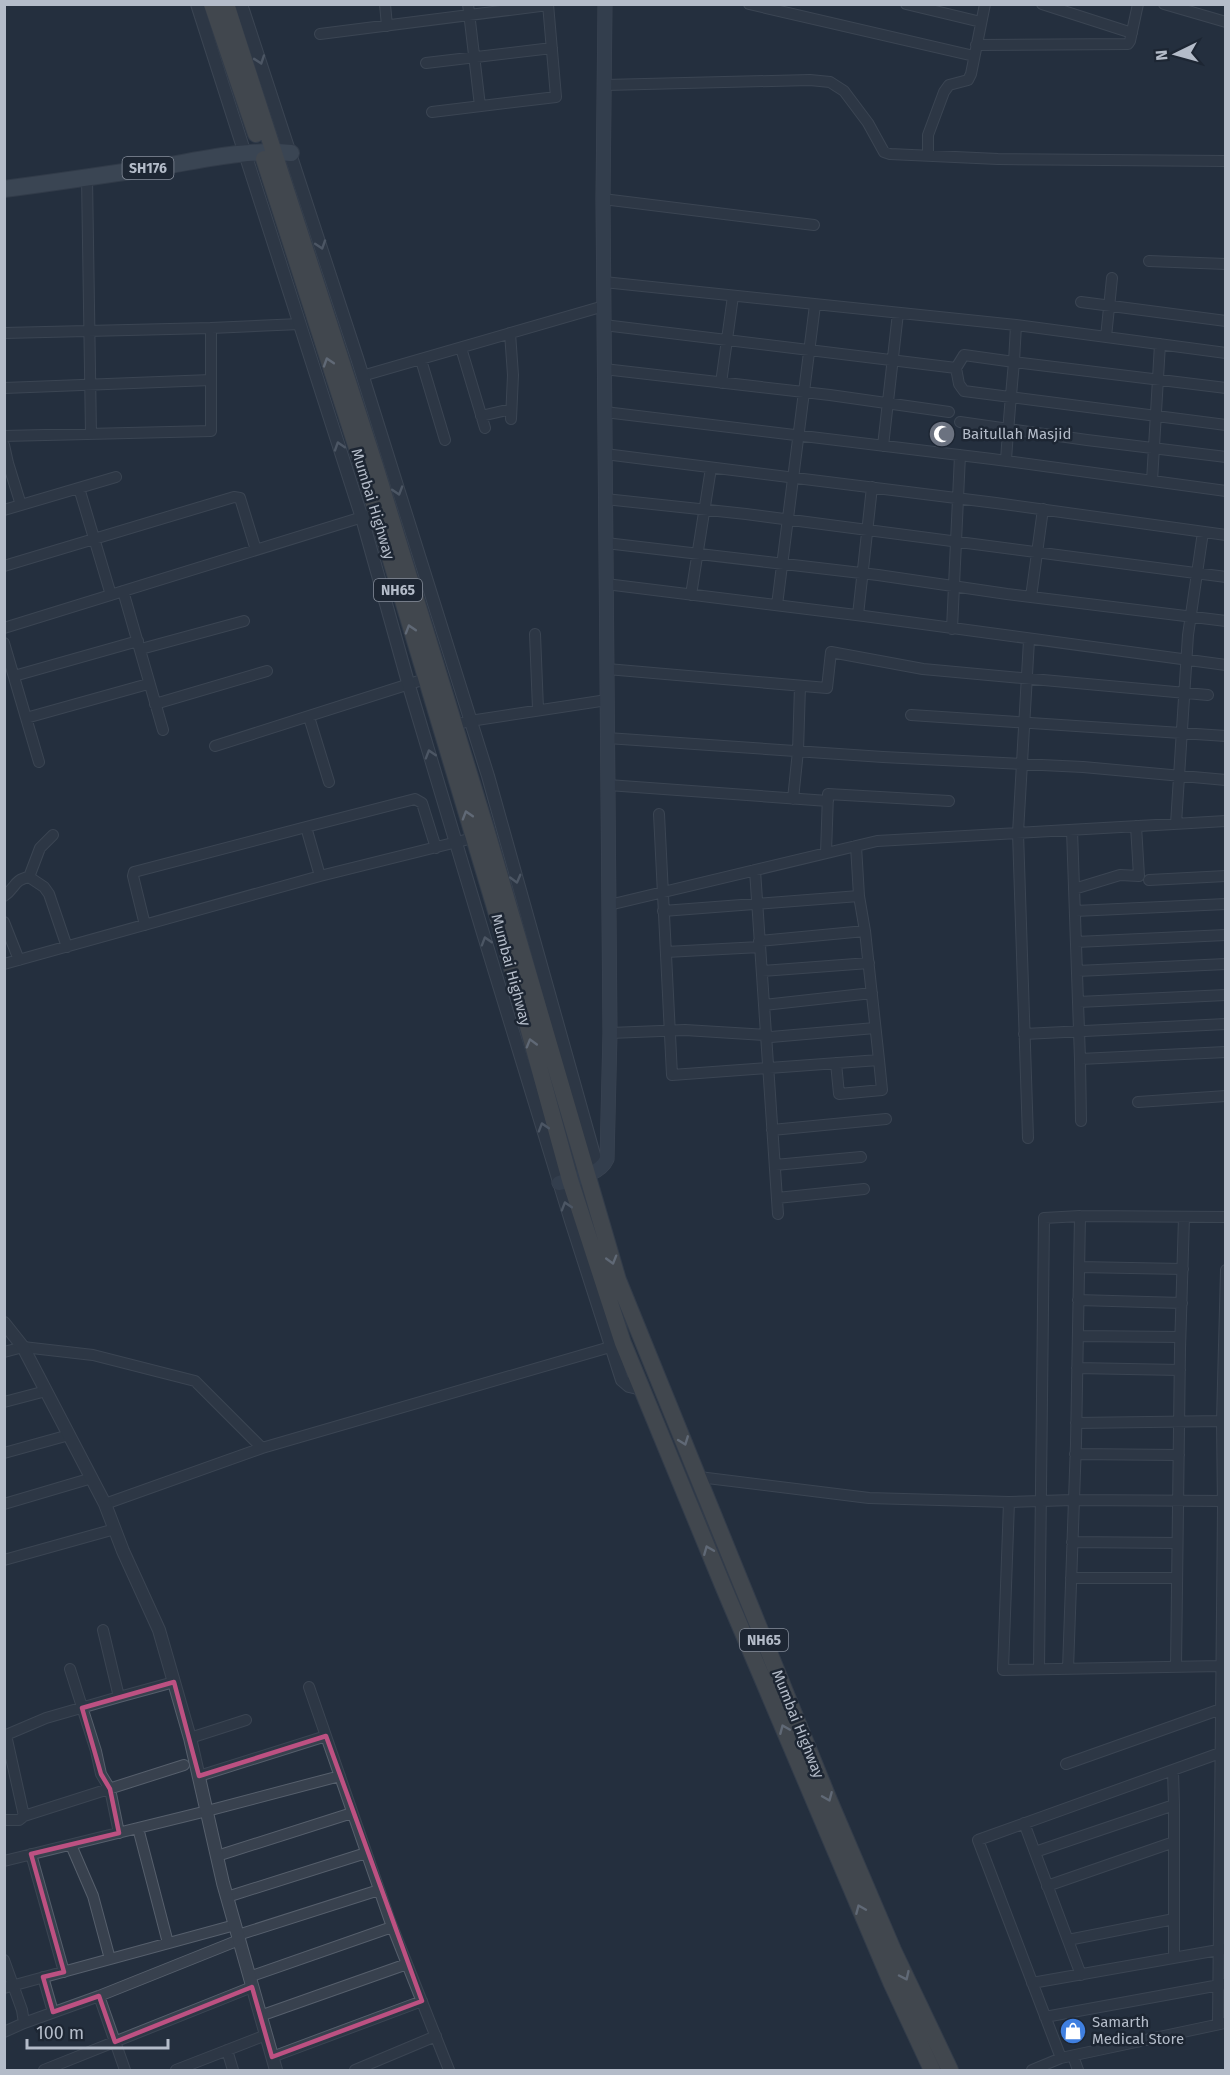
<svg xmlns="http://www.w3.org/2000/svg" width="1230" height="2075" font-family="'Fira Sans',sans-serif">
	<style>
		.lines { fill: none; stroke-linecap: round; stroke-linejoin: round }
		.minor-casing { stroke: #565f6c; stroke-width: 12 }
		.tertiary-casing { stroke: #565f6c; stroke-width: 14 }
		.secondary-casing { stroke: #565f6c; stroke-width: 15 }
		.primary-casing { stroke: #414a57; stroke-width: 18 }
		.trunk-casing { stroke: #434c59; stroke-width: 18 }
		.minor { stroke: #38414e; stroke-width: 10 }
		.tertiary { stroke: #38414e; stroke-width: 12 }
		.secondary { stroke: #465061; stroke-width: 14 }
		.primary { stroke: #56606e; stroke-width: 16 }
		.trunk { stroke: #656462; stroke-width: 16 }
		.oneway { stroke: #7c8592 }
		.oneway2 { stroke: #a8afba }
		.marked { fill: none; stroke: #bd5182; stroke-width: 4.5; stroke-linejoin: round }
		.labels { text-anchor: middle; dominant-baseline: central; stroke-width: 5; stroke-linejoin: round; paint-order: stroke }
		.shield { fill: #1d2633; stroke: #878f9c; stroke-width: 1.5 }
		.shield-label { font-size: 14px; font-weight: bold; fill: #b4bcc9 }
		.poi-label { font-size: 15px; fill: #b4bcc9; stroke: #1d2633; text-anchor: start }
		.street-label { font-size: 15px; fill: #b4bcc9; stroke: #1d2633 }
	</style>
	<rect width="100%" height="100%" fill="#242f3e"/>
	<g class="lines">
		<defs>
			<path id="minor" d="M 385,4 L 387,26
				M 468,4 L 480,106
				M 749,4 L 974,56
				M 906,4 L 981,22
				M 1042,4 L 1132,33
				M 1164,4 L 1226,22
				M 320,34 L 548,5
				M 976,45 L 1128,44 L 1130,41 L 1138,4
				M 426,63 L 552,48
				M 605,85 L 810,80 L 830,82 L 844,91 L 868,123 L 884,152 L 890,154 L 998,159 L 1226,161
				M 432,112 L 556,97 L 548,4
				M 928,156 L 928,135 L 944,92 L 949,85 L 968,80 L 971,74 L 985,4
				M 87,178 L 91,434
				M 603,199 L 814,225
				M 1149,261 L 1226,264
				M 604,282 L 1016,325
				M 1081,302 L 1226,321
				M 604,325 L 956,368
				M 211,328 L 300,324
				M 4,333 L 211,328 L 211,431 L 4,436
				M 510,333 L 513,375 L 511,419
				M 1106,337 L 1112,278
				M 461,348 L 485,428
				M 1226,353 L 1016,325 L 1014,362 L 1226,388
				M 421,360 L 445,440
				M 604,369 L 830,395 L 949,412
				M 362,376 L 604,306
				M 721,383 L 733,296
				M 4,388 L 211,380
				M 605,412 L 992,459 L 1226,491
				M 481,416 L 511,409
				M 960,422 L 1087,440 L 1226,457
				M 4,445 L 8,463 L 21,505
				M 883,446 L 898,313
				M 605,454 L 996,503 L 1226,535
				M 1006,461 C 1008,428 1011,395 1014,362 L 964,355 L 956,368 L 959,384 L 964,391 C 1051,402 1138,414 1226,425
				M 1152,481 L 1160,344
				M 79,488 L 111,595
				M 605,499 L 746,514 L 1226,577
				M 4,510 L 116,477
				M 606,543 L 878,575 L 1007,594 L 1226,621
				M 4,566 L 234,497 L 240,498 L 256,550
				M 606,584 L 864,616 L 1226,665
				M 123,591 L 163,730
				M 691,595 L 711,468
				M 1031,597 L 1043,509
				M 777,605 L 815,305
				M 858,615 L 872,487
				M 4,628 L 369,515
				M 952,629 L 960,455
				M 535,634 L 538,709
				M 4,643 L 39,762
				M 141,649 L 244,621
				M 607,669 L 827,688 L 831,652 L 923,669 L 1208,695
				M 14,676 L 138,641
				M 155,704 L 267,671
				M 911,715 L 1226,736
				M 309,717 L 329,782
				M 26,718 L 148,684
				M 454,725 L 470,721 L 607,700
				M 607,738 L 883,757 L 1083,767 L 1226,780
				M 215,746 L 425,679
				M 608,785 L 828,801
				M 793,799 L 798,751 L 800,686
				M 659,814 L 672,1075 L 879,1060 L 865,931 L 859,896 L 856,846
				M 1176,824 L 1188,635 L 1203,532
				M 1072,830 L 1080,1059 L 1226,1052
				M 53,835 L 40,848 L 29,877 L 44,887 L 49,894 L 67,947
				M 826,853 L 828,794 L 949,801
				M 755,870 L 778,1214
				M 320,876 L 306,827 L 415,799 L 422,803 L 436,848
				M 1149,880 L 1226,876
				M 1074,889 L 1120,875 L 1139,876 L 1136,826
				M 4,896 C 16,888 13,880 29,877
				M 609,905 L 877,841 L 1226,821
				M 663,911 L 859,896
				M 1075,911 L 1226,904
				M 4,922 L 19,960
				M 145,925 L 133,876 L 134,872 L 306,827
				M 759,941 L 865,931
				M 1076,942 L 1226,935
				M 666,952 L 760,947
				M 4,964 L 320,876 L 473,838
				M 762,971 L 869,963
				M 1077,971 L 1226,964
				M 1078,1002 L 1226,995
				M 764,1005 L 872,993
				M 610,1033 L 685,1030 L 766,1035 L 771,1037 L 875,1028
				M 1024,1034 L 1226,1024
				M 1080,1059 L 1081,1121
				M 836,1063 L 839,1094 L 882,1090 L 879,1060
				M 1138,1102 L 1226,1096
				M 772,1130 L 886,1119
				M 1028,1138 L 1018,833 L 1029,640
				M 775,1165 L 861,1157
				M 777,1198 L 864,1189
				M 1080,1216 L 1226,1217
				M 1079,1267 L 1183,1269
				M 1078,1300 L 1182,1303
				M 1078,1336 L 1180,1337
				M 4,1352 L 23,1347 L 93,1355 L 195,1381 L 262,1448 L 617,1345
				M 1077,1368 L 1180,1370
				M 4,1402 L 46,1391
				M 1076,1423 L 1222,1421
				M 4,1453 L 69,1435
				M 1075,1454 L 1179,1455
				M 699,1477 L 869,1498 L 1009,1502
				M 4,1504 L 92,1478
				M 105,1504 L 262,1448
				M 1072,1542 L 1177,1543
				M 4,1560 L 115,1529
				M 1071,1578 L 1177,1578
				M 103,1630 L 119,1697 L 174,1682
				M 1221,1666 L 1003,1670 L 1009,1502 L 1073,1500 L 1226,1501
				M 1176,1667 L 1180,1349 L 1184,1217
				M 70,1669 L 96,1751 L 101,1774 L 110,1789 L 119,1833
				M 1039,1669 L 1044,1218 L 1080,1216 L 1076,1443 L 1068,1669
				M 309,1687 L 390,1921 L 449,2070
				M 190,1738 L 246,1720
				M 1066,1764 L 1221,1709
				M 1173,1770 L 1174,1805
				M 199,1776 L 326,1736
				M 24,1816 L 6,1735 L 46,1718 L 119,1697
				M 4,1820 L 19,1820 L 24,1816 L 184,1765
				M 1024,1823 L 1081,1975
				M 138,1828 L 168,1943
				M 71,1845 L 93,1896 L 110,1959
				M 1035,1852 L 1174,1805 L 1174,1958
				M 31,1854 L 64,1972
				M 217,1856 L 352,1813
				M 4,1861 L 207,1811 L 340,1776
				M 1047,1886 L 1174,1842
				M 227,1897 L 366,1853
				M 238,1935 L 379,1890
				M 1068,1940 L 1174,1919
				M 4,1960 L 22,2010 L 24,2023 L 99,1996 L 239,1940
				M 43,1977 L 53,2012
				M 249,1977 L 392,1927
				M 1032,1983 L 1224,1949
				M 4,1988 L 235,1925
				M 99,1996 L 125,2070
				M 260,2016 L 407,1964
				M 1045,2017 L 1225,1984
				M 1218,2024 L 1223,1508 L 1222,1421 L 1226,1270
				M 4,2032 L 24,2023
				M 227,2050 L 233,2070
				M 1073,2056 L 1078,2070
				M 272,2057 L 422,2001
				M 1061,2058 L 978,1840 L 1220,1753
				M 44,2070 L 252,1987
				M 176,2070 L 266,2035
				M 355,2070 L 436,2036
				M 1032,2070 L 1061,2058 L 1225,2023"/>
			<path id="tertiary" d="M 197,4 L 362,518 L 409,686 L 483,933 L 571,1221 L 622,1380 L 629,1386 L 642,1389
				M 241,4 L 357,358 L 488,776 L 598,1169
				M 4,1323 L 23,1347 L 105,1504 L 123,1551 L 159,1630 L 190,1738 L 223,1883 L 276,2070"/>
			<path id="secondary" d="M 559,1183 C 575,1179 600,1175 607,1159 L 610,1033 L 603,199 L 605,4"/>
			<path id="primary" d="M 4,189 C 58,182 111,174 164,166 C 206,159 249,149 291,153"/>
			<path id="trunk" d="M 212,4 L 256,134
				M 226,4 L 376,469 L 486,829 L 618,1280 L 829,1800 L 893,1950 L 950,2070
				M 264,159 L 363,467 L 499,921 L 570,1180 L 623,1343 L 724,1588 L 891,1982 L 932,2070"/>
		</defs>
		<use href="#minor" class="minor-casing"/>
		<use href="#tertiary" class="tertiary-casing"/>
		<use href="#secondary" class="secondary-casing"/>
		<use href="#primary" class="primary-casing"/>
		<use href="#trunk" class="trunk-casing"/>
		<use href="#minor" class="minor"/>
		<use href="#tertiary" class="tertiary"/>
		<use href="#secondary" class="secondary"/>
		<use href="#primary" class="primary"/>
		<use href="#trunk" class="trunk"/>
	</g>
	<defs><path id="oneway-chevron" d="M-2-3.5L2.5 0L-2 3.5" fill="none" stroke-width="1.6" stroke-linecap="round" stroke-linejoin="round" transform="scale(1.5)"/></defs>
	<g class="oneway">
		<use href="#oneway-chevron" transform="translate(260 60) rotate(71)"/>
		<use href="#oneway-chevron" transform="translate(321 245) rotate(72)"/>
		<use href="#oneway-chevron" transform="translate(339 446) rotate(-108)"/>
		<use href="#oneway-chevron" transform="translate(398 491) rotate(73)"/>
		<use href="#oneway-chevron" transform="translate(430 754) rotate(-107)"/>
		<use href="#oneway-chevron" transform="translate(516 879) rotate(75)"/>
		<use href="#oneway-chevron" transform="translate(486 941) rotate(-107)"/>
		<use href="#oneway-chevron" transform="translate(543 1127) rotate(-107)"/>
		<use href="#oneway-chevron" transform="translate(566 1206) rotate(-107)"/>
	</g>
	<g class="oneway2">
		<use href="#oneway-chevron" transform="translate(328 362) rotate(-108)"/>
		<use href="#oneway-chevron" transform="translate(410 629) rotate(-107)"/>
		<use href="#oneway-chevron" transform="translate(467 815) rotate(-107)"/>
		<use href="#oneway-chevron" transform="translate(531 1043) rotate(-106)"/>
		<use href="#oneway-chevron" transform="translate(612 1260) rotate(74)"/>
		<use href="#oneway-chevron" transform="translate(684 1441) rotate(69)"/>
		<use href="#oneway-chevron" transform="translate(708 1550) rotate(-112)"/>
		<use href="#oneway-chevron" transform="translate(784 1729) rotate(-113)"/>
		<use href="#oneway-chevron" transform="translate(828 1797) rotate(67)"/>
		<use href="#oneway-chevron" transform="translate(860 1909) rotate(-113)"/>
		<use href="#oneway-chevron" transform="translate(905 1976) rotate(65)"/>
	</g>
	<path d="M0 0H1230V2075H0ZM 174,1682 L 199,1776 L 326,1736 L 422,2001 L 272,2057 L 252,1987 L 115,2042 L 99,1996 L 53,2012 L 43,1977 L 64,1972 L 31,1854 L 119,1833 L 110,1789 L 101,1774 L 82,1708 Z" fill="#242f3e" fill-opacity=".55" fill-rule="evenodd"/>
	<path class="marked" d="M 174,1682 L 199,1776 L 326,1736 L 422,2001 L 272,2057 L 252,1987 L 115,2042 L 99,1996 L 53,2012 L 43,1977 L 64,1972 L 31,1854 L 119,1833 L 110,1789 L 101,1774 L 82,1708 Z"/>
	<defs>
		<symbol id="mosque-disc" viewBox="-11 -11 22 22"><circle r="9.5" fill="#6b7280" stroke="#1d2633"/><path d="M3.5-4.9A6 6 0 1 0 3.5 4.9A5 5 0 1 1 3.5-4.9Z" fill="#fff"/></symbol>
		<symbol id="shop-disc" viewBox="-11 -11 22 22"><circle r="9.5" fill="#3f7fe0" stroke="#1d2633"/><path d="M-5-2.5h2.3a2.7 3.5 0 0 1 5.4 0H5L5.5 6h-11ZM-1.5-2.5h3a1.5 2.3 0 0 0-3 0Z" fill="#fff"/></symbol>
	</defs>
	<g fill-rule="evenodd">
		<use href="#mosque-disc" x="927" y="419" width="30" height="30"/>
		<use href="#shop-disc" x="1058" y="2016" width="30" height="30"/>
	</g>
	<g class="labels">
		<g class="shield">
			<rect x="122.5" y="157" width="51" height="22" rx="4.5"/>
			<rect x="374" y="579" width="48" height="22" rx="4.5"/>
			<rect x="740" y="1629" width="48" height="22" rx="4.5"/>
		</g>
		<g class="shield-label">
			<text x="148" y="168">SH176</text>
			<text x="398" y="590">NH65</text>
			<text x="764" y="1640">NH65</text>
		</g>
		<g class="poi-label">
			<text x="962" y="434">Baitullah Masjid</text>
			<text x="1092" y="2022">Samarth<tspan x="1092" dy="17">Medical Store</tspan></text>
		</g>
		<g class="street-label">
			<text transform="translate(373 504) rotate(73)">Mumbai Highway</text>
			<text transform="translate(511 970) rotate(75)">Mumbai Highway</text>
			<text transform="translate(798 1724) rotate(68)">Mumbai Highway</text>
		</g>
	</g>
	<rect width="1230" height="2075" fill="none" stroke="#b4bcc9" stroke-width="12"/>
	<g transform="translate(1176 54) rotate(265)" stroke="#1d2633" stroke-width="4.5" paint-order="stroke">
	<path d="M0-4.5L10 22L0 15L-10 22Z" fill="#b4bcc9"/>
	<text y="-9" font-size="16" font-weight="bold" text-anchor="middle" fill="#b4bcc9">N</text>
	</g>
	<path d="M27 2039v9h141v-9" fill="none" stroke="#b4bcc9" stroke-width="3"/>
	<text x="36" y="2039" font-size="18" fill="#b4bcc9" stroke="#1d2633" stroke-width="4.5" paint-order="stroke">100 m</text>
</svg>
